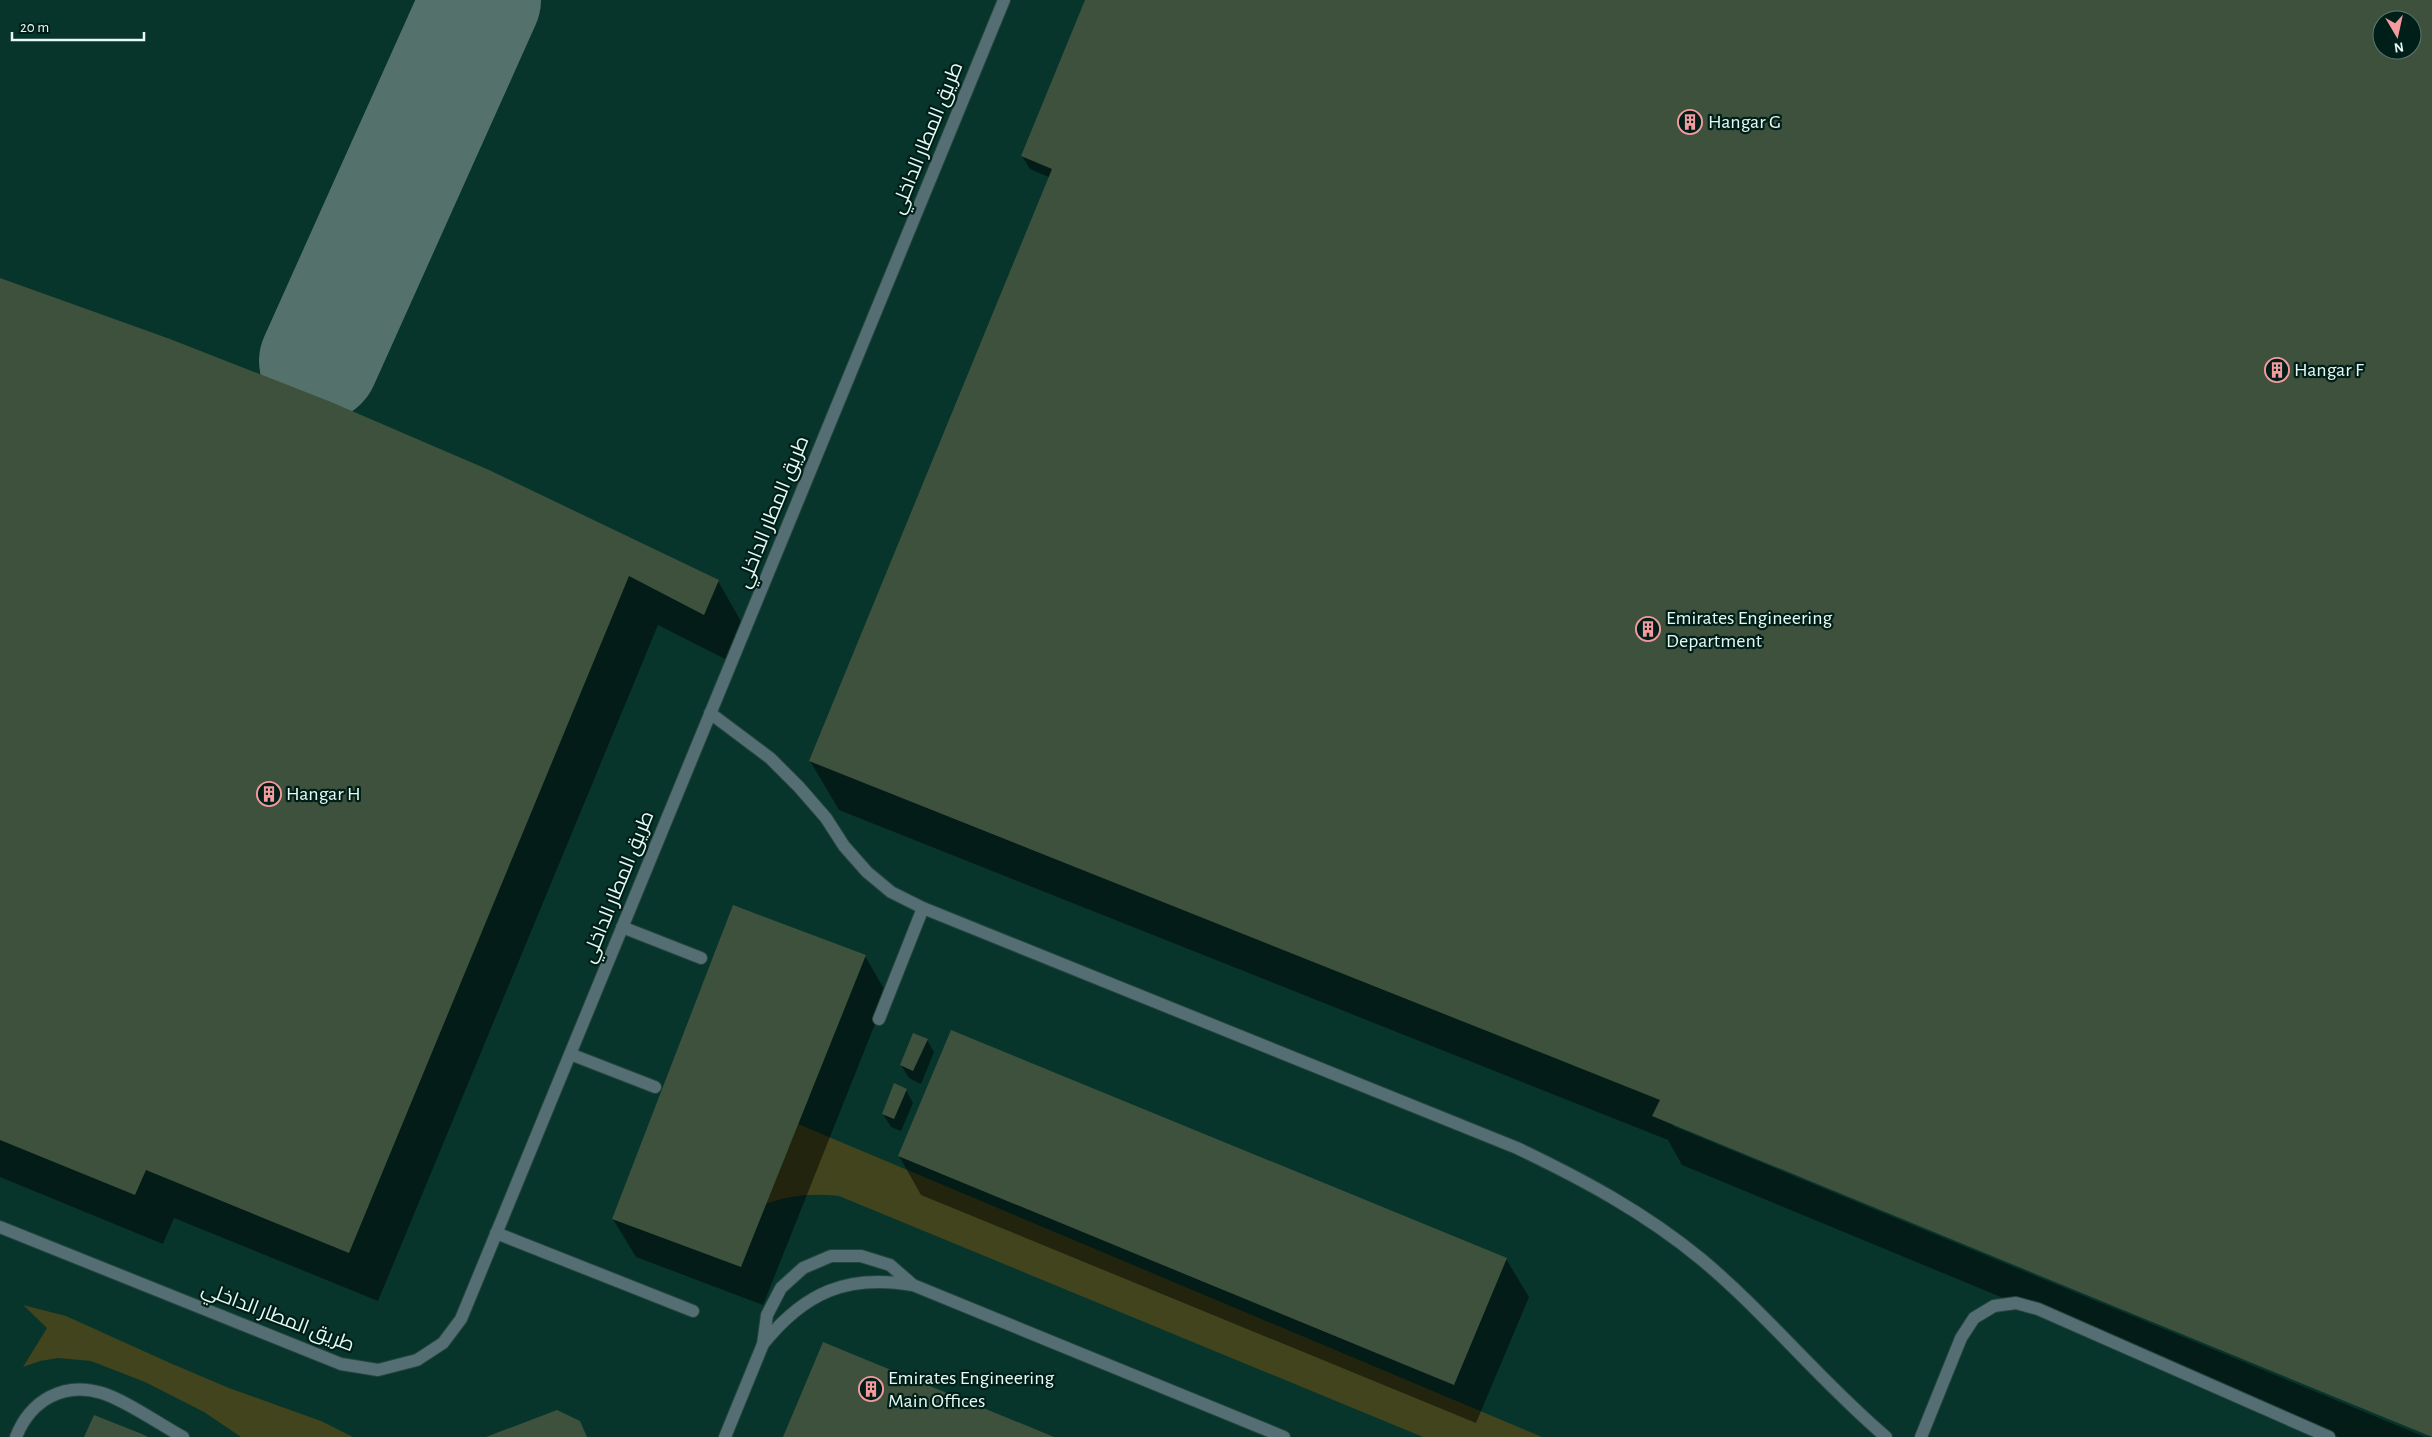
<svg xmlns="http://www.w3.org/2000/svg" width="2432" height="1437" font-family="'Alegreya Sans',Cairo,sans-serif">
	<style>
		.built { fill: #07352c; fill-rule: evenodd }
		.grass { fill: #41441c }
		.shadow { fill: #0007; fill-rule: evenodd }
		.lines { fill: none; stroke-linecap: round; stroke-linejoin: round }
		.taxiway { stroke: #54726b; stroke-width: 120 }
		.building { fill: #3e513d; fill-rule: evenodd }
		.lane-casing { stroke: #25463f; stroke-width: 14 }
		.lane { stroke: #546e73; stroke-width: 12 }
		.labels { text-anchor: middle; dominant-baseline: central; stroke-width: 4.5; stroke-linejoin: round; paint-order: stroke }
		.poi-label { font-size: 20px; fill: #e6f9f3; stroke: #001f18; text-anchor: start }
		.street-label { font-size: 20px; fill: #e6f9f3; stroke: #001f18 }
	</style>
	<rect width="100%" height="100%" fill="#062922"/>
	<path class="built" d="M 0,0 L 2432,0 L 2432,1437 L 0,1437 ZM 2382,20 L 2412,20 L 2412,50 L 2382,50 Z"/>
	<path class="grass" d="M 798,1124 L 1542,1437 L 1423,1437 L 839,1196 C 813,1193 790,1195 765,1204 Z
		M 23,1305 L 66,1316 L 170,1363 L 229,1388 L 321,1421 L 353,1437 L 241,1437 L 204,1412 L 145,1382 L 91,1361 L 58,1358 L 40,1361 L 23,1367 L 47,1328 Z"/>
	<path class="shadow" d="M 1087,0 L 2432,0 L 2432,1437 L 1673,1123 L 1673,1126 L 2425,1437 L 2339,1437 L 1682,1165 L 1668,1140 L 839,810 L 810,761 L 1051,178 L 1030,169 L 1022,156 ZM 2382,20 L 2412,20 L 2412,50 L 2382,50 Z
		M 0,280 L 718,581 L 746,630 L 733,663 L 658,625 L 378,1301 L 174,1218 L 163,1244 L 0,1177 Z
		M 865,956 L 887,994 L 763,1305 L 636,1257 L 613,1219 Z
		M 927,1040 L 934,1052 L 921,1084 L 909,1078 L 901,1065 Z
		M 906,1090 L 913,1103 L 901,1131 L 891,1127 L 883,1114 Z
		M 899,1156 L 1506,1259 L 1529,1297 L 1476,1423 L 921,1195 Z"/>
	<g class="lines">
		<path class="taxiway" d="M 319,361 L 481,0"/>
	</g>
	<path class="building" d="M 1085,0 L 2432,0 L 2432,1437 L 1652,1116 L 1660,1100 L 809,761 L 1052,169 L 1021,156 ZM 2382,20 L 2412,20 L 2412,50 L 2382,50 Z
		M 0,278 L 170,339 L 331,402 L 489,470 L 719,580 L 704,615 L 629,576 L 349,1253 L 146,1170 L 135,1195 L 0,1140 Z
		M 733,905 L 866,955 L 741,1267 L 612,1219 Z
		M 951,1030 L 1507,1258 L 1454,1385 L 898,1156 Z
		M 913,1033 L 928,1039 L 913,1071 L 900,1065 Z
		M 894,1083 L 907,1089 L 894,1119 L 882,1114 Z
		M 823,1342 L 1054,1437 L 783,1437 Z
		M 557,1410 L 580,1421 L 587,1437 L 486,1437 Z
		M 94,1415 L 142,1434 L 148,1437 L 84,1437 Z"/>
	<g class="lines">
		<defs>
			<path id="lane" d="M 710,713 L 770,758 L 799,787 L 826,818 L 844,846 L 867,872 L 891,892 L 923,908 L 1517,1148 C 1582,1179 1644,1212 1701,1259 C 1767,1314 1821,1382 1886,1437
				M 622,927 L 701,958
				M 879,1019 L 923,908
				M 570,1054 L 655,1087
				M 0,1227 L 341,1364 L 378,1370 L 417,1360 L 443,1343 L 461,1319 L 1004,0
				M 496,1233 L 693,1311
				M 763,1344 C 805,1292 847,1274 913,1285 L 1284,1437
				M 16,1437 C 30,1401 63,1381 102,1393 C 125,1400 161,1425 183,1437
				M 725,1437 L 763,1344 L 767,1315 L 781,1288 L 803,1268 L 831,1256 L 861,1256 L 890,1265 L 913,1285
				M 1921,1437 L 1961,1338 L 1974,1318 L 1994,1306 L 2016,1303 L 2038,1309 L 2329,1437"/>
		</defs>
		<use href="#lane" class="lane-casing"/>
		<use href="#lane" class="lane"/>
	</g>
	<defs>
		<symbol id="building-ring" viewBox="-11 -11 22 22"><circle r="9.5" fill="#001f18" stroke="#f49b9f" stroke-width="1.5"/><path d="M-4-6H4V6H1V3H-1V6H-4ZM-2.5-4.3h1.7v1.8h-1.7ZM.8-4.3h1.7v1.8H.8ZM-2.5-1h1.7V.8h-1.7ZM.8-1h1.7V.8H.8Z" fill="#f49b9f"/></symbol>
	</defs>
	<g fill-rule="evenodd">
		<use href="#building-ring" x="1676" y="108" width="28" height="28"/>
		<use href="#building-ring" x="2263" y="356" width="28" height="28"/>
		<use href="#building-ring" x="1634" y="615" width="28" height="28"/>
		<use href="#building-ring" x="255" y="780" width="28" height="28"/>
		<use href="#building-ring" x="857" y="1375" width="28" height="28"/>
	</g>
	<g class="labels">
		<g class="poi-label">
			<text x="1708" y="122">Hangar G</text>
			<text x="2294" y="370">Hangar F</text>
			<text x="1666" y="618">Emirates Engineering<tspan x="1666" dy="23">Department</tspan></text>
			<text x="286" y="794">Hangar H</text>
			<text x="888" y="1378">Emirates Engineering<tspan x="888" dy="23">Main Offices</tspan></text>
		</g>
		<g class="street-label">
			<text transform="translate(927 138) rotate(-68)">طريق المطار الداخلي</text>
			<text transform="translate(773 512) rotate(-68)">طريق المطار الداخلي</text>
			<text transform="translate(618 887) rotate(-68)">طريق المطار الداخلي</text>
			<text transform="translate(278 1317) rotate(21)">طريق المطار الداخلي</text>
		</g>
	</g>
	<g transform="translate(2397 35) rotate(171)"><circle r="24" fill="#001f18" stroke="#5c7670"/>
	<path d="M0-4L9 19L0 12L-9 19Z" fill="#f49b9f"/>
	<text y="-8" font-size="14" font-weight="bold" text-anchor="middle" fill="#e6f9f3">N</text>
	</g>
	<path d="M12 32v8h132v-8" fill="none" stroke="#e6f9f3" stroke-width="2.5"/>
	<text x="20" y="32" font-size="15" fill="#e6f9f3" stroke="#001f18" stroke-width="4" paint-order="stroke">20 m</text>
</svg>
